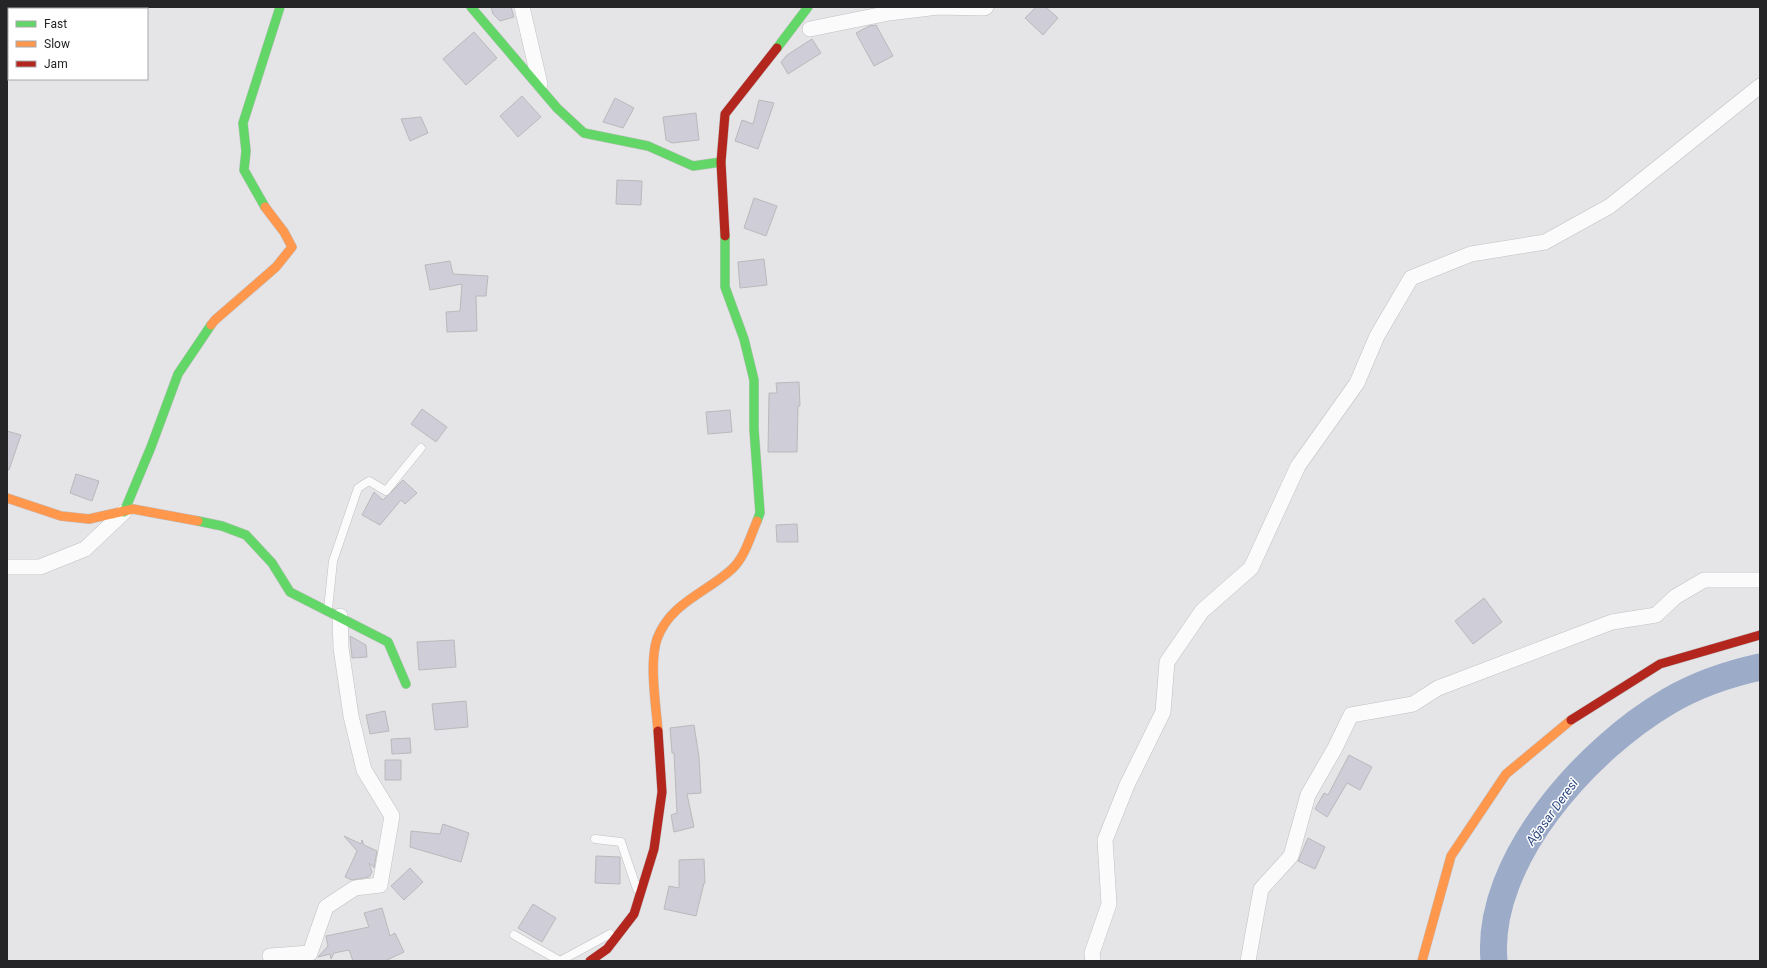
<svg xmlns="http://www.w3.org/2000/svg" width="1767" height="968" font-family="Roboto,sans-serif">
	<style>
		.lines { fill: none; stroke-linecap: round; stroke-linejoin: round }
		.river { stroke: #9cabc8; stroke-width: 27 }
		.building { fill: #cecdd8; stroke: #bab9bb }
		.lane-casing { stroke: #c1c1c3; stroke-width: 9 }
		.street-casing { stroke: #c1c1c3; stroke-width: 16 }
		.fast-casing { stroke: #c1c1c3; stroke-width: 10 }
		.slow-casing { stroke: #c1c1c3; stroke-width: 10 }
		.jam-casing { stroke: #c1c1c3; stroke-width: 10 }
		.lane { stroke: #fbfbfc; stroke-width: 8 }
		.street { stroke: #fbfbfc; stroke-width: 15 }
		.fast { stroke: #63d668; stroke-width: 9 }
		.slow { stroke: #ff974d; stroke-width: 9 }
		.jam { stroke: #b3261e; stroke-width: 9 }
		.labels { text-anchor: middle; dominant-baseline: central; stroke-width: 3; stroke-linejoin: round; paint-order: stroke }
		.water-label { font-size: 13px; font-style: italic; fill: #304c82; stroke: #fff }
	</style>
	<rect width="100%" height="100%" fill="#e5e5e8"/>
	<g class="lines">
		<path class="river" d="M 1494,961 C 1485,860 1588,748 1669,701 C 1698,684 1728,674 1760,667"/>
	</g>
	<path class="building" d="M 491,7 L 511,7 L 514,17 L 500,21 L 493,14 Z
		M 1036,7 L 1046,7 L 1058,18 L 1043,35 L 1025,18 Z
		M 876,25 L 893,56 L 874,66 L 856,33 L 869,26 Z
		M 474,32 L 497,58 L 466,85 L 443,59 Z
		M 812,39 L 821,53 L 788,74 L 781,62 L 787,55 Z
		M 522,96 L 541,117 L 518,137 L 500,116 Z
		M 615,98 L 634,108 L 623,128 L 603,122 Z
		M 759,100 L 774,103 L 758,149 L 735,141 L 742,120 L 753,124 Z
		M 696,113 L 699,140 L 672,143 L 666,140 L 663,117 Z
		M 421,117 L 428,133 L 410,141 L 401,119 Z
		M 617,180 L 642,181 L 641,205 L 616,204 Z
		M 754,198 L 777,206 L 766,236 L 744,228 Z
		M 764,259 L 767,285 L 740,288 L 738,262 Z
		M 450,261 L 453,274 L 488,276 L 486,296 L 476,296 L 477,331 L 447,332 L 446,312 L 460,311 L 462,284 L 430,290 L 425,265 Z
		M 799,382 L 800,406 L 798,406 L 797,452 L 768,452 L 769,393 L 777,393 L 776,383 Z
		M 422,409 L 447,427 L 436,442 L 411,424 Z
		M 730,410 L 732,432 L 708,434 L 706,412 Z
		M 7,431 L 21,435 L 9,470 L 7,470 Z
		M 76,474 L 99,481 L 92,501 L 70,493 Z
		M 403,480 L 417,493 L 405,504 L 401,500 L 380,525 L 362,515 L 374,492 L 383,500 Z
		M 797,524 L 798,542 L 777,542 L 776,525 Z
		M 1484,598 L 1502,622 L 1473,644 L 1455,621 Z
		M 350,636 L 366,645 L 367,657 L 352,658 Z
		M 454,640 L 456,667 L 419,670 L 417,642 Z
		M 466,701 L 468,727 L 435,730 L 432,704 Z
		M 385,711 L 389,731 L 370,734 L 366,715 Z
		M 694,725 L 699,757 L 701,793 L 687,794 L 694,827 L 674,832 L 671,815 L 677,813 L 674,753 L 672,753 L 670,728 Z
		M 410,738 L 411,753 L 392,754 L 391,739 Z
		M 1349,755 L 1372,767 L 1360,790 L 1347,783 L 1327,817 L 1315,809 L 1324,793 L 1328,795 Z
		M 385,760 L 401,760 L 401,780 L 385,780 Z
		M 443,824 L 469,833 L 461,862 L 410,847 L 411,831 L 440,834 Z
		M 344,836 L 361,844 L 362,840 L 364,845 L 377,851 L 374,868 L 369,863 L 372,872 L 369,877 L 352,880 L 345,877 L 357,851 Z
		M 1308,838 L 1325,847 L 1315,869 L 1298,861 Z
		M 596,856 L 620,857 L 620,884 L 595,883 Z
		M 704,859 L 705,883 L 704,883 L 696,916 L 664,909 L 669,886 L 679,888 L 679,860 Z
		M 410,868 L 423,882 L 404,900 L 391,886 Z
		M 533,904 L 556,918 L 542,942 L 518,928 Z
		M 382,908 L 390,936 L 395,933 L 404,952 L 385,961 L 353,961 L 349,950 L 334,953 L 331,959 L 330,954 L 318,957 L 328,946 L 326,936 L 369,927 L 364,913 Z"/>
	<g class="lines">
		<defs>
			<path id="lane" d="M 328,609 L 333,561 L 358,488 L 369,481 L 386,491 L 421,448
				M 595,839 L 621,842 L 637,889
				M 514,935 L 560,961 L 610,934"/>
			<path id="street" d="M 522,7 L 540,84
				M 939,7 L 984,8 L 986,7
				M 810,29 L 889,13 L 938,7
				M 7,567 L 40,567 L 85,549 L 124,512
				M 270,956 L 310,953 L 326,907 L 355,888 L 380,885 L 392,816 L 364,770 L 351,716 L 341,648 L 340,616
				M 1093,961 L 1092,953 L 1109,904 L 1105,840 L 1127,785 L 1163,712 L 1167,662 L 1202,611 L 1251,568 L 1298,466 L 1357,383 L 1377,336 L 1411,278 L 1471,254 L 1545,242 L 1610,206 L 1760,86
				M 1248,961 L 1261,889 L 1291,856 L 1308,795 L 1335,748 L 1351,715 L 1413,704 L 1438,688 L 1612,622 L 1656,615 L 1675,597 L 1704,580 L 1760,580"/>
			<path id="fast" d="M 471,7 L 557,108 L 584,133 L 648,146 L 693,166 L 721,162
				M 777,48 L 808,7
				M 265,207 L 244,170 L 246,151 L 243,123 L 280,7
				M 725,236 L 725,287 L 744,339 L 754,380 L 754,429 L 760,513 L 757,521
				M 124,512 L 151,447 L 178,374 L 211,325
				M 198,521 L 222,526 L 246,535 L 272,563 L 290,592 L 388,642 L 406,684"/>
			<path id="slow" d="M 211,325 L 215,320 L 276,267 L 292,247 L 284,232 L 265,207
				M 7,498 L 61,516 L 89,519 L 133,509 L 198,521
				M 658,731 C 656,705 649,663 657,639 C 670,603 706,593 732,569 C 745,557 750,537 757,521
				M 1422,961 L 1451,856 L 1506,774 L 1571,720"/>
			<path id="jam" d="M 725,236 L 721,162 L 725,114 L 777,48
				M 1571,720 L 1660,664 L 1760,635
				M 590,961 L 607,949 L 634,914 L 654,849 L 662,792 L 658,731"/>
		</defs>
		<use href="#lane" class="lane-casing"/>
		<use href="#street" class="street-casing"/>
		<use href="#fast" class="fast-casing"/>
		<use href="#slow" class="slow-casing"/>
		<use href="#jam" class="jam-casing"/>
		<use href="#lane" class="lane"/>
		<use href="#street" class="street"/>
		<use href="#fast" class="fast"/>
		<use href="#slow" class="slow"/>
		<use href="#jam" class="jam"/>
	</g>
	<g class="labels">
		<g class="water-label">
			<text transform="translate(1552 812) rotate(-54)">Ağasar Deresi</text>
		</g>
	</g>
	<rect width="1767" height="968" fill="none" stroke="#252527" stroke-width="16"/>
	<rect x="8" y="8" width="140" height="72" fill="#ffffff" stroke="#a8a8a9"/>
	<rect x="16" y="21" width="20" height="6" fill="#63d668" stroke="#a8a8a9"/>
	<text x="44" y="28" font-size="12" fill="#252527">Fast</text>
	<rect x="16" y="41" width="20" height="6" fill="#ff974d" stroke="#a8a8a9"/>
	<text x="44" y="48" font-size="12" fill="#252527">Slow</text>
	<rect x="16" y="61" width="20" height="6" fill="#b3261e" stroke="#a8a8a9"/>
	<text x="44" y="68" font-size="12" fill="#252527">Jam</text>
</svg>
